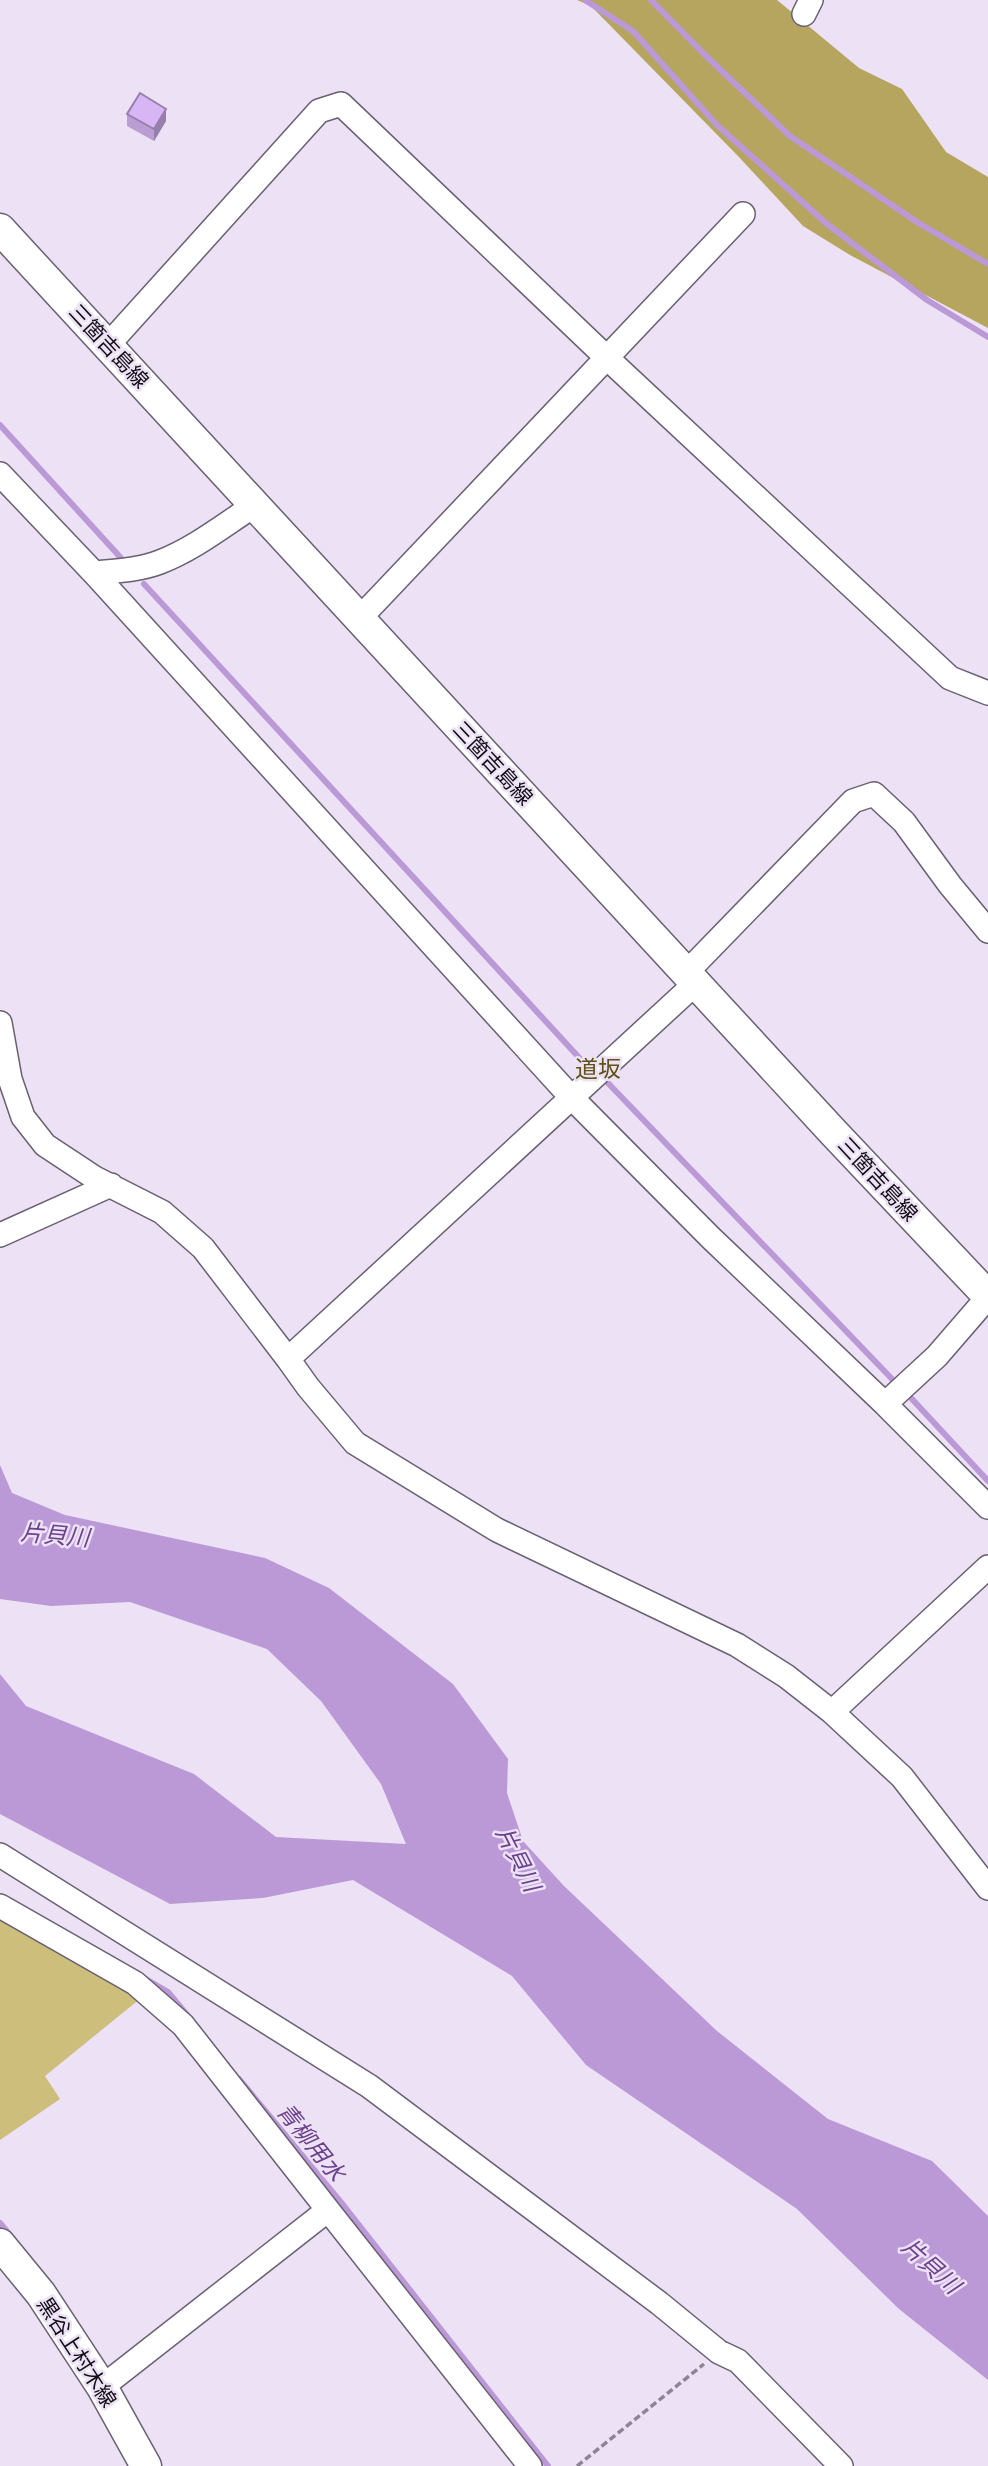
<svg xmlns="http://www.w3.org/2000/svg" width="988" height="2466" font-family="Helvetica,'Noto Sans JP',sans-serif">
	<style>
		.green { fill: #cdbe7c }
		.forest { fill: #b5a55e }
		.water { fill: #bb99d7 }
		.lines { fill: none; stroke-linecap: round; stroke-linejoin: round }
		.stream { stroke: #bb99d7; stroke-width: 6 }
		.minor-casing { stroke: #696071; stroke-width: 26 }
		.major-casing { stroke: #696071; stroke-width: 33 }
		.path { stroke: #8d8593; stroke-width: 3.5; stroke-dasharray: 7 3.5; stroke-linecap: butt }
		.minor { stroke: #fff; stroke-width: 23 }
		.major { stroke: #fff; stroke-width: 30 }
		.wall { fill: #ba9dd3 }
		.shaded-wall { fill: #977fac }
		.building { fill: #d8b6f5; stroke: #977fac; stroke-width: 2 }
		.labels { text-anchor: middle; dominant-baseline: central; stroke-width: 5; stroke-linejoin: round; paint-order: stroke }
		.street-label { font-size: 21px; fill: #100d13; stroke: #ece1f5 }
		.neighbourhood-label { font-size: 23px; fill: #5f5215; stroke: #ece1f5 }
		.water-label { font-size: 23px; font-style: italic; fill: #6c418b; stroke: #ece1f5 }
	</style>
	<rect width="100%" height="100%" fill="#ece1f5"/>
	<path class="green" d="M 0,1917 L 141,1998 L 45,2076 L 60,2099 L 0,2140 Z"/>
	<path class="forest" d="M 577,0 L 777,0 L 859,68 L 902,89 L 946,152 L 988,177 L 988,328 L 850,255 L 803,226 L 738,156 L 591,6 Z"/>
	<path class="water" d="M 0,1465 L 12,1493 L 65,1515 L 265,1558 L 329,1588 L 453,1684 L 508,1759 L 507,1793 L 523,1841 L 564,1886 L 717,2031 L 828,2119 L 932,2161 L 988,2216 L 988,2380 L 899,2309 L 797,2209 L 586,2065 L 512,1976 L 353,1880 L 263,1898 L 170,1904 L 0,1814 L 0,1674 L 26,1706 L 194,1774 L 276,1837 L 406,1844 L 381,1784 L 321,1701 L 267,1649 L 130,1602 L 51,1606 L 0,1599 Z"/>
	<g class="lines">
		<path class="stream" d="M 585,0 L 633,31 L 717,125 L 827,224 L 927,300 L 988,337
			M 651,0 L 705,55 L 790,136 L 917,222 L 988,264
			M 0,425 L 121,558
			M 144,584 L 584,1063
			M 607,1082 L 893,1380
			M 912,1399 L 988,1481
			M 144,1978 L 168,1992 L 188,2016
			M 239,2079 L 344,2206 L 548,2466
			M 0,2223 L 10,2235"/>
		<defs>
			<path id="minor" d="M 804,14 L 811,0
				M 108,345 L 319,111 L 341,104 L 606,357 L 950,678 L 988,693
				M 0,474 L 94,573 C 116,571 139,570 160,562 C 194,549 224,525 255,505
				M 94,573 L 571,1097 L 711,1238 L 885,1404 L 988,1507
				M 359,619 L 743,214
				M 687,972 L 853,801 L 874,794 L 904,822 L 950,885 L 988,931
				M 0,1023 L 10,1079 L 23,1117 L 45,1145 L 95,1178 L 162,1212 L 203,1248 L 288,1359 L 308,1387 L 355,1443 L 497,1530 L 737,1645 L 786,1676 L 832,1712 L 902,1777 L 988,1888
				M 0,1235 L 111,1185
				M 288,1359 L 697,982
				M 885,1404 L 937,1356 L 988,1297
				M 832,1712 L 988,1567
				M 0,1855 L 369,2086 L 659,2303 L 719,2352 L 738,2361 L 841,2466
				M 0,1906 L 135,1983 L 183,2025 L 328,2210 L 102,2387
				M 328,2210 L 530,2466"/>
			<path id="major" d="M 0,229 L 833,1132 L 988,1296
				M 0,2244 L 41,2294 L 102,2387 L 146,2466"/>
		</defs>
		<use href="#minor" class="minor-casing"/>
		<use href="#major" class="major-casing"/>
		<path class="path" d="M 577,2466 L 704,2364"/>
		<use href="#minor" class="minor"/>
		<use href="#major" class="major"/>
	</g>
	<path class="wall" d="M 127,114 L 166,121 L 154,141 L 127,126 Z"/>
	<path class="shaded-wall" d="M 166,109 L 166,121 L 154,141 L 154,129 Z"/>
	<path class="building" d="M 140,93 L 166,109 L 154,129 L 127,114 Z"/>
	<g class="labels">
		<g class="street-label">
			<text transform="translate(109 346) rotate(47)">三箇吉島線</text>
			<text transform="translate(493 763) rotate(47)">三箇吉島線</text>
			<text transform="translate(878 1179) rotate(47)">三箇吉島線</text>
			<text transform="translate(77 2352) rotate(57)">黒谷上村木線</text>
		</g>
		<g class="neighbourhood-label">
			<text x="598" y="1069">道坂</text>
		</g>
		<g class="water-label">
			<text transform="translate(55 1535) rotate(5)">片貝川</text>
			<text transform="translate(518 1859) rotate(63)">片貝川</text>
			<text transform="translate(311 2142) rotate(51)">青柳用水</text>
			<text transform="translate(931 2266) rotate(42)">片貝川</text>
		</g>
	</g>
</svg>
